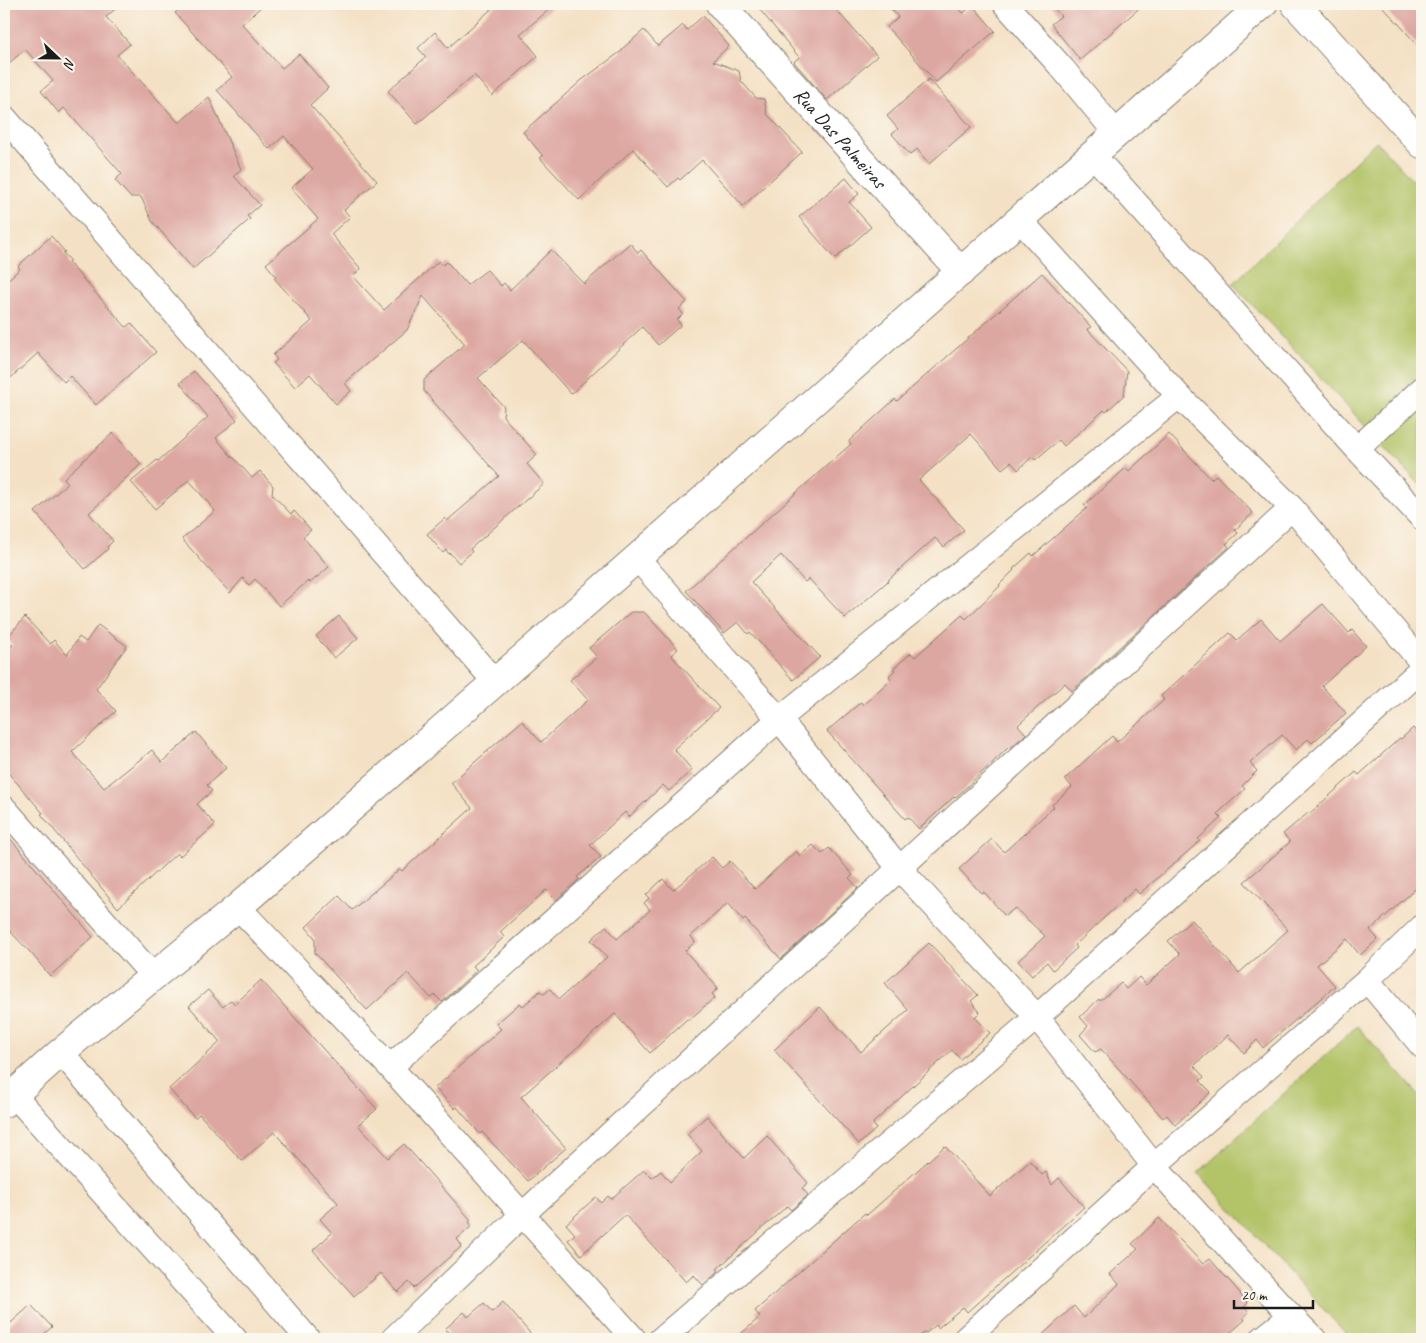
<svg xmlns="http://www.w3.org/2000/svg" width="1426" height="1343" font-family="Caveat,sans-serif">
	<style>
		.green { fill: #b2c367; stroke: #677042 }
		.building { fill: #dda7a1 }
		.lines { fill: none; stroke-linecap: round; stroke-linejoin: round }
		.street-casing { stroke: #887e70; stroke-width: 26 }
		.secondary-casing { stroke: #887e70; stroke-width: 30 }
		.street { stroke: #fff; stroke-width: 24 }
		.secondary { stroke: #fff; stroke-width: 28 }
		.labels { text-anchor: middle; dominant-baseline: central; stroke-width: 4.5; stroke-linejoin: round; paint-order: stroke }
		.street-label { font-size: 20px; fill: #1c1c1c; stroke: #fbf7ec }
	</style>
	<rect width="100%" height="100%" fill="#fbf7ec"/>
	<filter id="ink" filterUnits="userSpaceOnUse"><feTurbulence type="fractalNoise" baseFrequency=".02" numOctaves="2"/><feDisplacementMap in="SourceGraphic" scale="10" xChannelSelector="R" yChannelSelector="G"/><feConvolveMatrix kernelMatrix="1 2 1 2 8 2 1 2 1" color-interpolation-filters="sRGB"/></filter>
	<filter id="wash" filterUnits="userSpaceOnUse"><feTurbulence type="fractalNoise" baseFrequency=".0096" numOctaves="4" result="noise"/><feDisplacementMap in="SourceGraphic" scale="20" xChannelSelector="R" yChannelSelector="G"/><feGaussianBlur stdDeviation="1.12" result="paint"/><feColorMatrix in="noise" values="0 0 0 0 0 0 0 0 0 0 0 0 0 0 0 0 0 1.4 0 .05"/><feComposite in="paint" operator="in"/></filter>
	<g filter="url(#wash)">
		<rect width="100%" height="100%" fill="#f4e1c5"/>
		<path class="green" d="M 1376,141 L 1422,191 L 1422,487 L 1233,284 Z
			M 1357,1026 L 1422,1098 L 1422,1339 L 1351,1339 L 1198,1173 Z"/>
		<g id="blocks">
			<path class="building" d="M 4,4 L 121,4 L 106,17 L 130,44 L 117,55 L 179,123 L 209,97 L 241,169 L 234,176 L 260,205 L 247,216 L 250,219 L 193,269 L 152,221 L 141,197 L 130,197 L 115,180 L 122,174 L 64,108 L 59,113 L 41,91 L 53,81 L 25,49 L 4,68 Z
				M 185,4 L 264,4 L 242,24 L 282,68 L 299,54 L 328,88 L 310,105 L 377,181 L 344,210 L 350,217 L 331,234 L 361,269 L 353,276 L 384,310 L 439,261 L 443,265 L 447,262 L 467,285 L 487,270 L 501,286 L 504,283 L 510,290 L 551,250 L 584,284 L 630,243 L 638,253 L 641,250 L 687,302 L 679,309 L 683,314 L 677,320 L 681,325 L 658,345 L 642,327 L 571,394 L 523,340 L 478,378 L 504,407 L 503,416 L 537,455 L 527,464 L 544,484 L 470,549 L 472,552 L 459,563 L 450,553 L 449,554 L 446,550 L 443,553 L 427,534 L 445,518 L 447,521 L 499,476 L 424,391 L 424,380 L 465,344 L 423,296 L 407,330 L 345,383 L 351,391 L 336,404 L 310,374 L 295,387 L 273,363 L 277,360 L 273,355 L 312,321 L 274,278 L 276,276 L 266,264 L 318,219 L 291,188 L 313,169 L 284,136 L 269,149 L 217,90 L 232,77 L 175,13 Z
				M 497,4 L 556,4 L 520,34 L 538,56 L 492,96 L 474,75 L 417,124 L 388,91 L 426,57 L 418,48 L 435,32 L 448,48 Z
				M 755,4 L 831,4 L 877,56 L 827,100 L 794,62 L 799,57 Z
				M 887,4 L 955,4 L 963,13 L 973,6 L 995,31 L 936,82 L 887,27 L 898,17 Z
				M 1050,4 L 1144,4 L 1080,60 L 1051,24 L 1061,16 Z
				M 1380,4 L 1422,4 L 1422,50 L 1397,22 Z
				M 703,16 L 729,46 L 713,61 L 739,71 L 741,81 L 756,98 L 764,99 L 767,114 L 802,152 L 743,206 L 702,160 L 680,180 L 678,178 L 668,187 L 633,149 L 579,200 L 540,158 L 543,156 L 523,132 L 582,80 L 623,50 L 622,49 L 644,30 L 658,46 L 683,25 L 687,30 Z
				M 929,79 L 971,127 L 929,164 L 917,149 L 910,155 L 892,134 L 898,129 L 887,116 Z
				M 846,178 L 859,194 L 849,202 L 871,227 L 835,259 L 799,217 Z
				M 51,236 L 65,252 L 63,253 L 70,260 L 68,262 L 126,327 L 131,323 L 156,352 L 96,405 L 70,376 L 64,382 L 38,353 L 4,384 L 4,283 L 20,269 L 18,266 Z
				M 1042,273 L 1091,327 L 1087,329 L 1127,371 L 1124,395 L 1106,412 L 1104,410 L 1064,446 L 1059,440 L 1035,460 L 1032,457 L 1018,470 L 1011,462 L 1002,469 L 971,434 L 919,480 L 964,530 L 944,547 L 935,538 L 888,580 L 888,581 L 845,618 L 809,579 L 805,582 L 781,555 L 751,582 L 820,657 L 793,680 L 750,632 L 748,634 L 738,622 L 724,633 L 686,591 L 851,444 L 849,441 L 895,399 L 897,401 Z
				M 194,371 L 237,420 L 216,438 L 232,457 L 234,458 L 252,478 L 260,471 L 273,486 L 272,494 L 291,514 L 294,511 L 311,530 L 303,537 L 329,567 L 310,583 L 308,581 L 279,606 L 255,579 L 249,585 L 243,578 L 230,593 L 182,539 L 215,511 L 189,480 L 155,509 L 131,482 L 157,460 L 158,461 L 208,417 L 180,383 Z
				M 113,433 L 141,464 L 89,513 L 113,541 L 107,547 L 108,549 L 85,569 L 35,512 L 68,483 L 64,478 Z
				M 1169,434 L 1211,479 L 1216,475 L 1253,513 L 1235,530 L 1238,533 L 1226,544 L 1229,547 L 1072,691 L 1065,683 L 1018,725 L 1026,734 L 1010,748 L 1009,747 L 956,797 L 955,796 L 919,829 L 908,817 L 905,819 L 827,731 L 861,702 L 863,705 L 891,679 L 889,676 L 895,670 L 893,669 L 911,653 L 915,657 L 962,615 L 966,619 L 1000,586 L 999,585 L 1014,570 L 1013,569 L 1031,553 L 1033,556 L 1087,508 L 1084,505 L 1126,468 L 1129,471 Z
				M 1323,604 L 1349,633 L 1352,630 L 1366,646 L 1322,686 L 1346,713 L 1312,743 L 1308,739 L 1296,750 L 1282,735 L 1250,763 L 1257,771 L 1242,786 L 1245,789 L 1217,814 L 1221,818 L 1198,839 L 1200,841 L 1139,894 L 1135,889 L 1075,945 L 1077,948 L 1053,970 L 1047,962 L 1032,976 L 1018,961 L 1045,936 L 1015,908 L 1005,916 L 985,893 L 983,892 L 981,893 L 959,869 L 992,839 L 1004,852 L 1054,807 L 1052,805 L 1072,787 L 1065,779 L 1112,736 L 1117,742 L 1164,700 L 1161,696 L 1230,633 L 1237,640 L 1261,619 L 1280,641 Z
				M 631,612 L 644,612 L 678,649 L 671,655 L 719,708 L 674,749 L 692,770 L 669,791 L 663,785 L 629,817 L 625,812 L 590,845 L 601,857 L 577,877 L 579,879 L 556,900 L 546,890 L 500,932 L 504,937 L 473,966 L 477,970 L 442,1002 L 435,995 L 431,998 L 408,973 L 367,1010 L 315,953 L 315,938 L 306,927 L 339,896 L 352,910 L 400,869 L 402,871 L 472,808 L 451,783 L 522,721 L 541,742 L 588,700 L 570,680 L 597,657 L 589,648 Z
				M 339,616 L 358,638 L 334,658 L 316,636 Z
				M 25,617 L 50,644 L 54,640 L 67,655 L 79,637 L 86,642 L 98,625 L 127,646 L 96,689 L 116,711 L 72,752 L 104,788 L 152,750 L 162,762 L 196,732 L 226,768 L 207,785 L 212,791 L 197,804 L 215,825 L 180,856 L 177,853 L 118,908 L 41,814 L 43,813 L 4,768 L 4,654 L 13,645 L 6,639 Z
				M 1413,728 L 1422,739 L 1422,883 L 1370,930 L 1378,939 L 1360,955 L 1347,939 L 1317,965 L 1335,986 L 1263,1048 L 1257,1040 L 1244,1053 L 1228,1035 L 1194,1066 L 1204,1077 L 1200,1081 L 1211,1092 L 1175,1125 L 1167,1115 L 1163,1118 L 1101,1049 L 1095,1052 L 1080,1035 L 1088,1026 L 1080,1017 L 1099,999 L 1100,1001 L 1121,983 L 1126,989 L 1139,977 L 1146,985 L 1180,954 L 1168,941 L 1192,920 L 1239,973 L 1288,930 L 1244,882 L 1290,842 L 1283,834 L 1308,813 L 1309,814 L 1356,772 L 1359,775 L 1400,738 L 1401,739 Z
				M 4,831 L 93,937 L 50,976 L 30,952 L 4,925 Z
				M 813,845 L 822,854 L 829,848 L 853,875 L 849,878 L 858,888 L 781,959 L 745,919 L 743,921 L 728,903 L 691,936 L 695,942 L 685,951 L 718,988 L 712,994 L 715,997 L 689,1020 L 687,1019 L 650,1053 L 615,1014 L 521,1097 L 566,1148 L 528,1181 L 482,1132 L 480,1134 L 457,1107 L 455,1109 L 435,1088 L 501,1029 L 496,1024 L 520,1003 L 523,1006 L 540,991 L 544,994 L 550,989 L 559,999 L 607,957 L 591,940 L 606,926 L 617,939 L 650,910 L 644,903 L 649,898 L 646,895 L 663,879 L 673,890 L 712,857 L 722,868 L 730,861 L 755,889 L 796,851 L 800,856 Z
				M 929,943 L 978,995 L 971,1001 L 980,1012 L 975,1017 L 990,1033 L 960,1059 L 952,1050 L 873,1123 L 876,1129 L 859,1144 L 774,1050 L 820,1007 L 861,1052 L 908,1010 L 885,983 Z
				M 261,980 L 377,1109 L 358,1125 L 388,1158 L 404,1144 L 471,1220 L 469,1222 L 472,1226 L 457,1239 L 462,1246 L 414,1288 L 409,1282 L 398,1292 L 381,1273 L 354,1296 L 313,1250 L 332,1233 L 320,1219 L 338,1203 L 274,1132 L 242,1161 L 199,1114 L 195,1118 L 169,1089 L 220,1042 L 189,1006 L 208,990 L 223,1007 L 231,1000 L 235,1004 Z
				M 707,1116 L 744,1158 L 767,1136 L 808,1183 L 802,1188 L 808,1195 L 791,1210 L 787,1206 L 717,1269 L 719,1271 L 703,1285 L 694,1275 L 686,1282 L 625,1215 L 581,1255 L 568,1240 L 575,1234 L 566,1224 L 596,1197 L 601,1203 L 608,1196 L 611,1199 L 644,1170 L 652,1178 L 661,1171 L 670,1182 L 702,1151 L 687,1134 Z
				M 945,1146 L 990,1196 L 1030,1161 L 1042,1175 L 1046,1172 L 1052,1185 L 1059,1178 L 1084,1207 L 967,1312 L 963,1307 L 938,1328 L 936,1325 L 926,1333 L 925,1332 L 916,1339 L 735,1339 L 760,1317 L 755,1311 L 865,1213 L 867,1215 Z
				M 1159,1218 L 1203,1264 L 1210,1259 L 1241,1294 L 1240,1294 L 1248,1303 L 1244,1307 L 1249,1312 L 1243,1317 L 1245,1320 L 1223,1339 L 1038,1339 L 1074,1306 L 1084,1318 L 1119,1284 L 1110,1274 L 1138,1249 L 1132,1244 Z
				M 503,1302 L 535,1339 L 442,1339 L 449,1333 L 445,1329 L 464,1312 L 468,1317 L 484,1303 L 492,1312 Z
				M 31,1305 L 52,1327 L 38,1339 L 4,1339 L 4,1329 Z"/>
		</g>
	</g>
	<g filter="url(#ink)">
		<use href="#blocks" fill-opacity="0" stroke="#887e70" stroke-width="1"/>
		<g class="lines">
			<defs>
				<path id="street" d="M 1005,4 L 1063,69 L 1116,133
					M 4,117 L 495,682
					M 1092,154 L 1357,449 L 1422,518
					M 1020,220 L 1179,396 L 1292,508 L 1422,663
					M 1357,449 L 1422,389
					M 637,558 L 779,719 L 900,869 L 1037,1017 L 1154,1166 L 1291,1316 L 1314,1339
					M 4,808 L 154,977
					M 238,907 L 390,1067 L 634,1339
					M 1367,980 L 1422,1046
					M 61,1052 L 308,1339
					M 390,1067 L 779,719 L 1179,396
					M 14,1095 L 235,1339
					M 393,1339 L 522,1215 L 1292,508
					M 661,1339 L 1037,1017 L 1422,669
					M 965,1339 L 1154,1166 L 1367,980 L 1422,927
					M 1262,1339 L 1291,1316"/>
				<g id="secondary">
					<path id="s1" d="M 720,4 L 961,272"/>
					<path d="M 1295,4 L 1422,144"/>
					<path d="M 4,1103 L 61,1052 L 238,907 L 637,558 L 1263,4"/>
				</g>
			</defs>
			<use href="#street" class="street-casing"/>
			<use href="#secondary" class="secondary-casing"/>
			<use href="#street" class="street"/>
			<use href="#secondary" class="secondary"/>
		</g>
	</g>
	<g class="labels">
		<g class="street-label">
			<text stroke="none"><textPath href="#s1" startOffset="180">Rua Das Palmeiras</textPath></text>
		</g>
	</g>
	<rect width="1426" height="1343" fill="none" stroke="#fbf7ec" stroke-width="20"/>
	<g transform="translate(58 58) rotate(112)" stroke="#fbf7ec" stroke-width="4" paint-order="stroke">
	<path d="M0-4L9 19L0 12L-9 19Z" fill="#1c1c1c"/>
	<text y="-8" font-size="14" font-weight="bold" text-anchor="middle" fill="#1c1c1c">N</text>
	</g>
	<path d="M1234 1300v8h79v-8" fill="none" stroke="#1c1c1c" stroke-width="2.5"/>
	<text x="1241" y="1300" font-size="15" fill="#1c1c1c" stroke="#fbf7ec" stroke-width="4" paint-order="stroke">20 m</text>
</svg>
